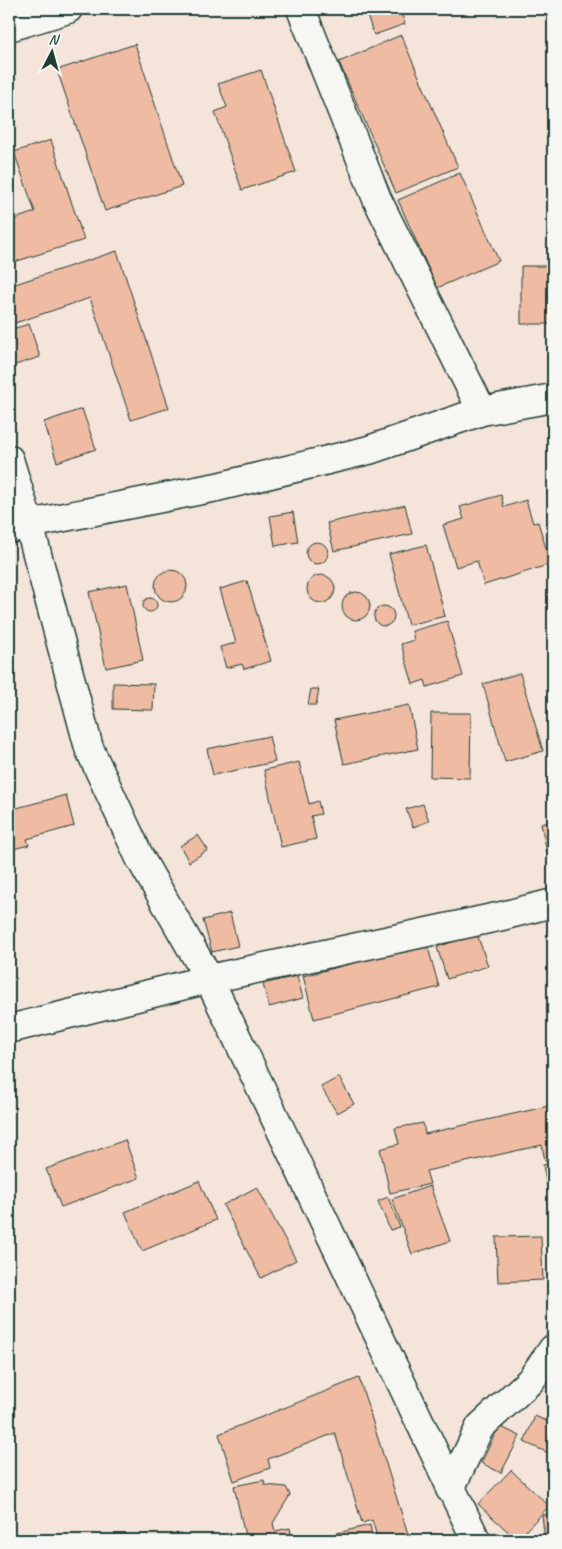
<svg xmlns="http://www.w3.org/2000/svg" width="562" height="1549" font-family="Caveat,sans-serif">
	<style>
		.building { fill: #f0bba3; stroke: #1f3d34 }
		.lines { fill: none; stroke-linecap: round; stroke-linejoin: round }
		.street-casing { stroke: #1f3d34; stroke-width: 31 }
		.street { stroke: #f6f6f2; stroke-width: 28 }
	</style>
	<rect width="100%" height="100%" fill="#f4e4da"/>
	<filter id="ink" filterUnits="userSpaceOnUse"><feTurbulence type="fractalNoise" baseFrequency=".02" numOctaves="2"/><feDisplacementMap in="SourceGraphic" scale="10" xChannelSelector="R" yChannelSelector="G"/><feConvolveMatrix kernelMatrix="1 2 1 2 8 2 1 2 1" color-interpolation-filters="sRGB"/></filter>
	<g filter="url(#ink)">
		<path class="building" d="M 368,9 L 400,9 L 405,24 L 374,35 L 365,10 Z
			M 401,35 L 458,167 L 396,193 L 339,62 Z
			M 135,44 L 182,186 L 105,211 L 57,70 Z
			M 261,70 L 296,172 L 242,190 L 215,112 L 227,107 L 218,84 Z
			M 51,140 L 84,240 L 11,263 L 9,257 L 9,221 L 35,212 L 14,152 Z
			M 460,173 L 499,261 L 437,288 L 398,200 Z
			M 117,251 L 169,408 L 131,420 L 90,298 L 9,325 L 9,286 Z
			M 521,266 L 553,266 L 553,324 L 521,324 Z
			M 29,324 L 40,357 L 9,367 L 9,330 Z
			M 82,409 L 96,449 L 57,462 L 44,422 Z
			M 501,495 L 504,507 L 526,500 L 533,523 L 538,522 L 551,564 L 484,585 L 477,561 L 456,567 L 443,525 L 464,519 L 460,507 Z
			M 405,505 L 412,534 L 334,551 L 327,523 Z
			M 293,512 L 298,542 L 275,546 L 270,516 Z
			M306 553a11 11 0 1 1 22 0a11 11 0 1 1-22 0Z
			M 426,545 L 445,616 L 408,625 L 389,554 Z
			M155 586a16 16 0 1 1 32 0a16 16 0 1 1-32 0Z
			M307 589a14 14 0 1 1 28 0a14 14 0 1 1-28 0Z
			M 247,581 L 271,661 L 244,669 L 242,664 L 226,668 L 220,647 L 236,643 L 220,589 Z
			M 127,584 L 143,660 L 106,668 L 89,592 Z
			M342 606a14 14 0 1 1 28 0a14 14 0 1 1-28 0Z
			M143 605a7 7 0 1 1 14 0a7 7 0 1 1-14 0Z
			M374 616a10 10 0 1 1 20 0a10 10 0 1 1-20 0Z
			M 447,621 L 463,676 L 427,687 L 425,680 L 413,684 L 401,644 L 414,640 L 412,631 Z
			M 520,673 L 543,751 L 505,762 L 483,684 Z
			M 113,683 L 154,684 L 153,710 L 113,709 Z
			M 311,689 L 319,689 L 316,705 L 308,705 Z
			M 409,705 L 418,749 L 344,764 L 334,720 Z
			M 431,713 L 471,713 L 470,778 L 430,777 Z
			M 269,736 L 275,762 L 213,775 L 207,749 Z
			M 299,762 L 309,804 L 318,801 L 321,814 L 311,816 L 316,839 L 281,847 L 264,770 Z
			M 66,795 L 74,826 L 27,839 L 29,845 L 9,850 L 9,810 Z
			M 423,804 L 429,821 L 413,827 L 406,809 Z
			M 553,821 L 553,850 L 547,852 L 541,824 Z
			M 198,835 L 208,850 L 189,862 L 180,846 Z
			M 230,913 L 238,946 L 212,952 L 203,920 Z
			M 477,934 L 488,966 L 447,979 L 437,947 Z
			M 427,944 L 439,987 L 314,1019 L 303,976 Z
			M 297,976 L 303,998 L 269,1007 L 263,984 Z
			M 339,1077 L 354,1104 L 337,1113 L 321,1087 Z
			M 553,1105 L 553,1159 L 545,1161 L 542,1145 L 426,1171 L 430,1184 L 390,1193 L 380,1149 L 399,1144 L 395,1128 L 423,1123 L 425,1134 Z
			M 125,1140 L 139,1178 L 61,1207 L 46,1169 Z
			M 553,1163 L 553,1186 L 547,1187 L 543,1165 Z
			M 199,1181 L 216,1220 L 142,1251 L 125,1212 Z
			M 430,1186 L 450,1241 L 412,1254 L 392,1199 Z
			M 257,1187 L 296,1260 L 261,1278 L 223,1205 Z
			M 388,1197 L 400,1227 L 390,1230 L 378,1201 Z
			M 541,1236 L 543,1280 L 498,1282 L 496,1237 Z
			M 359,1378 L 408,1534 L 388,1540 L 378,1540 L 372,1520 L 362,1523 L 335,1433 L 268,1459 L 270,1468 L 234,1481 L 219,1434 Z
			M 535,1416 L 553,1424 L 553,1455 L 524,1442 Z
			M 499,1426 L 520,1436 L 501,1473 L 481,1463 Z
			M 511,1470 L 549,1506 L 517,1540 L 478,1504 Z
			M 264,1480 L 265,1485 L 286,1487 L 290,1495 L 273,1523 L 275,1531 L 290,1528 L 292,1540 L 246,1540 L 234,1486 Z
			M 553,1514 L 553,1540 L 545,1540 L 542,1515 Z
			M 370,1525 L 373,1540 L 326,1540 L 325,1536 Z"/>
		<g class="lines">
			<defs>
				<path id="street" d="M 301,9 L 377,199 L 482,411
					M 9,27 L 68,9
					M 9,459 L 29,524 L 89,748 L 140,858 L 209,979 L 9,1029
					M 9,529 L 29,524 L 217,487 L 369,450 L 482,411 L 553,398
					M 450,1489 L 480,1427 L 530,1381 L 553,1349
					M 476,1540 L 209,979 L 502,916 L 553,903"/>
			</defs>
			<use href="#street" class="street-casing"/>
			<use href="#street" class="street"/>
		</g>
	</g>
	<rect width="562" height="1549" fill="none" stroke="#f6f6f2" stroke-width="30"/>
	<rect x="15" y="15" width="532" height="1519" fill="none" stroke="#1f3d34" stroke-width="2" filter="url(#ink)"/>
	<g transform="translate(52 52) rotate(6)" stroke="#f6f6f2" stroke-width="4" paint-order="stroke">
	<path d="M0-4L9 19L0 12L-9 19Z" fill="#1f3d34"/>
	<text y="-8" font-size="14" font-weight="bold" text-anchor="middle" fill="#1f3d34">N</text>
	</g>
</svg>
